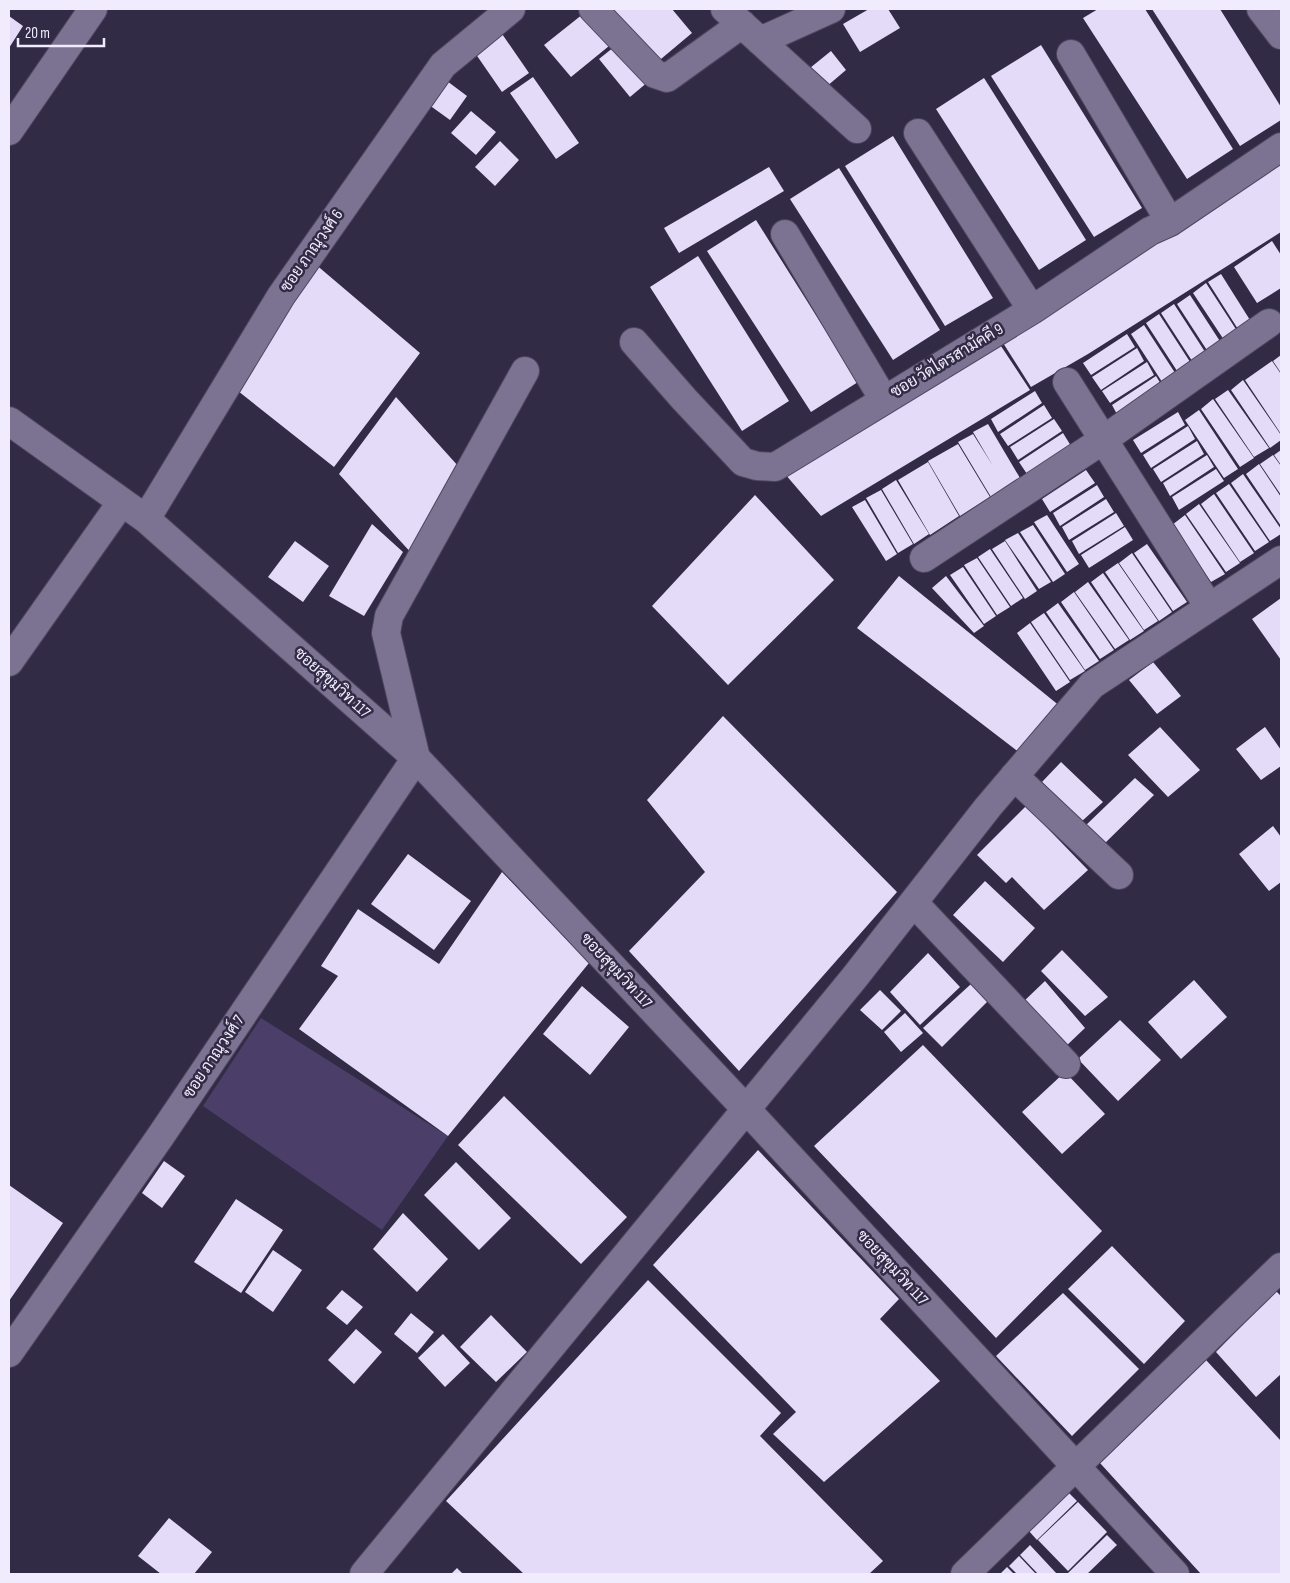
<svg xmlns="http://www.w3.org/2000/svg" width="1290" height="1583" font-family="'Sofia Sans Condensed',Sarabun,sans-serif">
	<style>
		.green { fill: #4b3e68 }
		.building { fill: #e3dbf8 }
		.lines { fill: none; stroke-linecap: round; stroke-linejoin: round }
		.minor-casing { stroke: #4e465e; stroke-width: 30 }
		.minor { stroke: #7c7392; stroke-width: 28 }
		.labels { text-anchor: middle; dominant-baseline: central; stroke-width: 5; stroke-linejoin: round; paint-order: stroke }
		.street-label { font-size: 16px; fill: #f0ecfe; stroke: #322b45 }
	</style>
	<rect width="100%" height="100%" fill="#322b45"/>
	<path class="green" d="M 261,1018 L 448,1136 L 382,1230 L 203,1106 Z"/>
	<path class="building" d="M 609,9 L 672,9 L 692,33 L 655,64 Z
		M 869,9 L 888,9 L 900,28 L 860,52 L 843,24 Z
		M 1098,9 L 1145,9 L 1233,149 L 1187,179 L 1083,18 Z
		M 1152,9 L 1220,9 L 1281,107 L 1281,120 L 1240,146 Z
		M 583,14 L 609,46 L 571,77 L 544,45 Z
		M 9,16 L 23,26 L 9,48 Z
		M 500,31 L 529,73 L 502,92 L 473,50 Z
		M 619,43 L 649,81 L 630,97 L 599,59 Z
		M 1041,45 L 1142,208 L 1094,237 L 991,76 Z
		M 831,51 L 846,70 L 826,87 L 810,68 Z
		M 533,77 L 579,143 L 556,159 L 510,93 Z
		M 443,78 L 467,96 L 450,120 L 425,102 Z
		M 984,78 L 1086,240 L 1039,270 L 936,109 Z
		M 471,111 L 496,132 L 476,155 L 451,133 Z
		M 893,136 L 993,298 L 945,326 L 845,166 Z
		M 500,141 L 519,160 L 495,186 L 475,167 Z
		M 1281,160 L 1281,232 L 1088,354 L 1031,387 L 998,335 Z
		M 769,167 L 784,191 L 679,253 L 664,228 Z
		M 839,168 L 940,330 L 893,360 L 790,199 Z
		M 756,220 L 858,382 L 811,412 L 707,251 Z
		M 1272,241 L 1281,255 L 1281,288 L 1257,303 L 1234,267 Z
		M 698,256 L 789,401 L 742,431 L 650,287 Z
		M 314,263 L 420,353 L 334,467 L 233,387 Z
		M 1221,274 L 1255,328 L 1243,337 L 1208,282 Z
		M 1206,283 L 1241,337 L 1228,346 L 1193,293 Z
		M 1190,295 L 1225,349 L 1212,358 L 1177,304 Z
		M 1174,304 L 1209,358 L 1196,367 L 1161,313 Z
		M 1159,314 L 1194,368 L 1181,377 L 1146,323 Z
		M 1144,325 L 1179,379 L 1166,388 L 1131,334 Z
		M 1127,334 L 1135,347 L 1091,375 L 1083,363 Z
		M 995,337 L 1030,390 L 821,516 L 785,474 Z
		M 1137,348 L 1144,361 L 1101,390 L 1092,377 Z
		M 1281,355 L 1281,373 L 1273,361 Z
		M 1272,361 L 1281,374 L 1281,434 L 1245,380 Z
		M 1147,362 L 1154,375 L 1110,403 L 1102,391 Z
		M 1156,376 L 1164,389 L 1119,418 L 1112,405 Z
		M 1243,380 L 1281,435 L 1281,440 L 1270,448 L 1231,390 Z
		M 1228,390 L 1269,448 L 1254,457 L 1215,399 Z
		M 1035,391 L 1042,403 L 998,432 L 991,419 Z
		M 396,397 L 459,467 L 414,556 L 339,474 Z
		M 1213,399 L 1254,458 L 1240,467 L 1201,409 Z
		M 1044,405 L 1052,418 L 1008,446 L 1000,434 Z
		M 1199,410 L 1238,469 L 1224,478 L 1185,420 Z
		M 1178,412 L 1185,425 L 1141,453 L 1133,440 Z
		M 1054,419 L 1062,431 L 1018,460 L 1010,447 Z
		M 988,424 L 1020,478 L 991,497 L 958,442 L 973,434 L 993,466 L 973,432 Z
		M 1188,426 L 1195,439 L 1151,468 L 1143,455 Z
		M 1063,433 L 1071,446 L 1027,474 L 1019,462 Z
		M 1197,441 L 1204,454 L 1161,482 L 1153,469 Z
		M 958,444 L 990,497 L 960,516 L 928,461 Z
		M 1281,450 L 1281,465 L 1274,455 Z
		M 1207,455 L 1214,467 L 1170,496 L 1163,483 Z
		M 1273,455 L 1281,466 L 1281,495 L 1260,464 Z
		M 928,462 L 959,516 L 930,535 L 898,480 Z
		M 1259,464 L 1281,497 L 1281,526 L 1246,474 Z
		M 1216,469 L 1224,481 L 1179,510 L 1172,497 Z
		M 1086,470 L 1095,483 L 1050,512 L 1042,499 Z
		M 1243,474 L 1281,529 L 1281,534 L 1270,541 L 1231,483 Z
		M 896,480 L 929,534 L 914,544 L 882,489 Z
		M 1229,484 L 1269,542 L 1255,551 L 1216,493 Z
		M 1097,485 L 1104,497 L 1060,526 L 1053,513 Z
		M 881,490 L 913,544 L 898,553 L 866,498 Z
		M 1214,494 L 1254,553 L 1240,562 L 1201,504 Z
		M 755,495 L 834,580 L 728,685 L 652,606 Z
		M 1106,499 L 1114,512 L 1069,540 L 1062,527 Z
		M 865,500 L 897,554 L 886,561 L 852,507 Z
		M 1199,504 L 1240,563 L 1226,572 L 1186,514 Z
		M 1116,513 L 1124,526 L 1079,554 L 1072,541 Z
		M 1047,515 L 1079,564 L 1067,572 L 1034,522 Z
		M 1185,515 L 1225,574 L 1211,582 L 1172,525 Z
		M 372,524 L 403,552 L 364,616 L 329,596 Z
		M 1033,525 L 1065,574 L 1053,582 L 1020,532 Z
		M 1125,527 L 1133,540 L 1089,568 L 1081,555 Z
		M 1018,533 L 1051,582 L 1039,589 L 1005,540 Z
		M 295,541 L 329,566 L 303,602 L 268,577 Z
		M 1005,541 L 1037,591 L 1025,599 L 992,549 Z
		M 1147,544 L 1187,602 L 1173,611 L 1134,553 Z
		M 990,549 L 1023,598 L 1011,606 L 978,557 Z
		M 1132,553 L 1172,612 L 1159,621 L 1119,563 Z
		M 977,558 L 1010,607 L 997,615 L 964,565 Z
		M 1118,563 L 1158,621 L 1144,630 L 1105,572 Z
		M 963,567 L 996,616 L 984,624 L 950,575 Z
		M 1103,573 L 1144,631 L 1130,640 L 1091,582 Z
		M 899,576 L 1061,707 L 1020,753 L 857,628 Z
		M 946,576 L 984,626 L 974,633 L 932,588 Z
		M 1088,582 L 1129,640 L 1115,649 L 1075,592 Z
		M 1074,592 L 1114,650 L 1100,659 L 1061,602 Z
		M 1281,598 L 1281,660 L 1252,619 Z
		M 1058,603 L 1099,661 L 1085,670 L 1046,612 Z
		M 1044,613 L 1085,671 L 1070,680 L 1031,622 Z
		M 1030,623 L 1070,682 L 1056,691 L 1017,633 Z
		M 1153,662 L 1181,696 L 1157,714 L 1129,680 Z
		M 723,716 L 897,892 L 739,1071 L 629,951 L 705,872 L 647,800 Z
		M 1160,727 L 1200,770 L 1168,797 L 1128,755 Z
		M 1265,727 L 1281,750 L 1281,766 L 1261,780 L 1236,749 Z
		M 1061,762 L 1103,802 L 1081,822 L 1042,782 Z
		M 1135,778 L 1154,795 L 1101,847 L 1084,827 Z
		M 1026,806 L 1088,870 L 1044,910 L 1012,877 L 1006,883 L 977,855 Z
		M 1273,826 L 1281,837 L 1281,882 L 1269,891 L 1239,854 Z
		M 408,854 L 471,901 L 434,950 L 371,904 Z
		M 502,872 L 589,963 L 448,1136 L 299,1029 L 338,976 L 321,966 L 358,909 L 439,964 Z
		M 985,881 L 1035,928 L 1003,962 L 953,915 Z
		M 1062,950 L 1108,997 L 1085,1016 L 1041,971 Z
		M 928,953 L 960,987 L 920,1025 L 890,992 Z
		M 1194,980 L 1227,1017 L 1181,1059 L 1148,1022 Z
		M 1045,981 L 1085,1028 L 1064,1048 L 1022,1003 Z
		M 971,984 L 989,1000 L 942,1047 L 923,1028 Z
		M 582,986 L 629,1027 L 590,1075 L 543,1034 Z
		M 880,990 L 901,1011 L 882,1030 L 860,1010 Z
		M 905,1013 L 923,1033 L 901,1052 L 884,1032 Z
		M 1120,1020 L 1161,1060 L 1118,1101 L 1078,1059 Z
		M 923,1045 L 1102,1231 L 996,1338 L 814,1146 Z
		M 1065,1072 L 1105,1114 L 1062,1154 L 1022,1112 Z
		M 504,1096 L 627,1217 L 581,1264 L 458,1145 Z
		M 758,1150 L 899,1299 L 880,1319 L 940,1381 L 824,1482 L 773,1434 L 796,1412 L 653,1265 Z
		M 164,1161 L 185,1176 L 162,1208 L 142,1193 Z
		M 456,1162 L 511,1218 L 479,1250 L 424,1195 Z
		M 9,1185 L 63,1223 L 9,1301 Z
		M 236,1199 L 283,1230 L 241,1293 L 194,1262 Z
		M 403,1213 L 448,1259 L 417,1292 L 373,1249 Z
		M 1112,1246 L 1185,1321 L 1144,1364 L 1068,1289 Z
		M 273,1250 L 302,1270 L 273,1312 L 245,1292 Z
		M 648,1280 L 781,1413 L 760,1436 L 883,1561 L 869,1574 L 524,1574 L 446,1501 Z
		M 342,1290 L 363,1307 L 347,1325 L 326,1308 Z
		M 1276,1291 L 1281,1296 L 1281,1374 L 1256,1397 L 1216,1352 Z
		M 1063,1293 L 1139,1369 L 1072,1436 L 996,1356 Z
		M 411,1313 L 434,1332 L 417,1353 L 394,1334 Z
		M 491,1315 L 527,1352 L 496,1382 L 460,1347 Z
		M 356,1329 L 382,1352 L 354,1384 L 328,1360 Z
		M 443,1334 L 470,1363 L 445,1387 L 418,1358 Z
		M 1206,1360 L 1281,1441 L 1281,1574 L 1201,1574 L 1100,1463 Z
		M 1067,1491 L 1077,1501 L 1037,1540 L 1028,1530 Z
		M 1078,1502 L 1107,1532 L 1068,1571 L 1038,1540 Z
		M 169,1518 L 212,1552 L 194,1574 L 161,1574 L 138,1556 Z
		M 1107,1535 L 1117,1545 L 1087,1574 L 1067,1574 Z
		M 1030,1545 L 1057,1574 L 1038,1574 L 1020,1555 Z
		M 1019,1556 L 1036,1574 L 1017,1574 L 1009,1566 Z
		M 1007,1567 L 1014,1574 L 1000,1574 Z
		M 457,1568 L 463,1574 L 451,1574 Z"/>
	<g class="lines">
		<defs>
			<path id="minor" d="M 593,9 L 655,74 L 667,78 L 742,24
				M 725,9 L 857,129
				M 1261,9 L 1281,35
				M 760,41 L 831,9
				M 1071,54 L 1170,222
				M 9,131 L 93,9
				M 918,133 L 1032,310
				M 785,234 L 884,400
				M 634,342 L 684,399 L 743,462 L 757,466 L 775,467 L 1032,310 L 1150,231 L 1170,222 L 1281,147
				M 1067,382 L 1209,607
				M 9,421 L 146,519 L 416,758 L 745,1108 L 1175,1574
				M 146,519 L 281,296 L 443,65 L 511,9
				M 924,558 L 1103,440 L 1269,323
				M 9,662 L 121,503
				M 1014,776 L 1119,875
				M 914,903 L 1066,1064
				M 9,1353 L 160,1137 L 416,758 L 386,633 L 389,616 L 525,371
				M 364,1574 L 854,978 L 988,807 L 1092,685 L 1281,560
				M 965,1574 L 1281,1267"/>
		</defs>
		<use href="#minor" class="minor-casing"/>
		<use href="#minor" class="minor"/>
	</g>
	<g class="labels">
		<g class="street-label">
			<text transform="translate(312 251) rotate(-55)">ซอย ภาณุวงศ์ 6</text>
			<text transform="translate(947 361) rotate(-31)">ซอย วัดไตรสามัคคี 9</text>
			<text transform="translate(332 683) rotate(42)">ซอยสุขุมวิท 117</text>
			<text transform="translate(616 971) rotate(47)">ซอยสุขุมวิท 117</text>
			<text transform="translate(214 1057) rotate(-56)">ซอย ภาณุวงศ์ 7</text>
			<text transform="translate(892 1268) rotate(47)">ซอยสุขุมวิท 117</text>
		</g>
	</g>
	<rect width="1290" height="1583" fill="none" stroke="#f0ecfe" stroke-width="20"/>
	<path d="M18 38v8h86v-8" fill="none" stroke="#f0ecfe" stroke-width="2.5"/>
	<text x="25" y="38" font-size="15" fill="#f0ecfe" stroke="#322b45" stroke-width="4" paint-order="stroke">20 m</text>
</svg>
